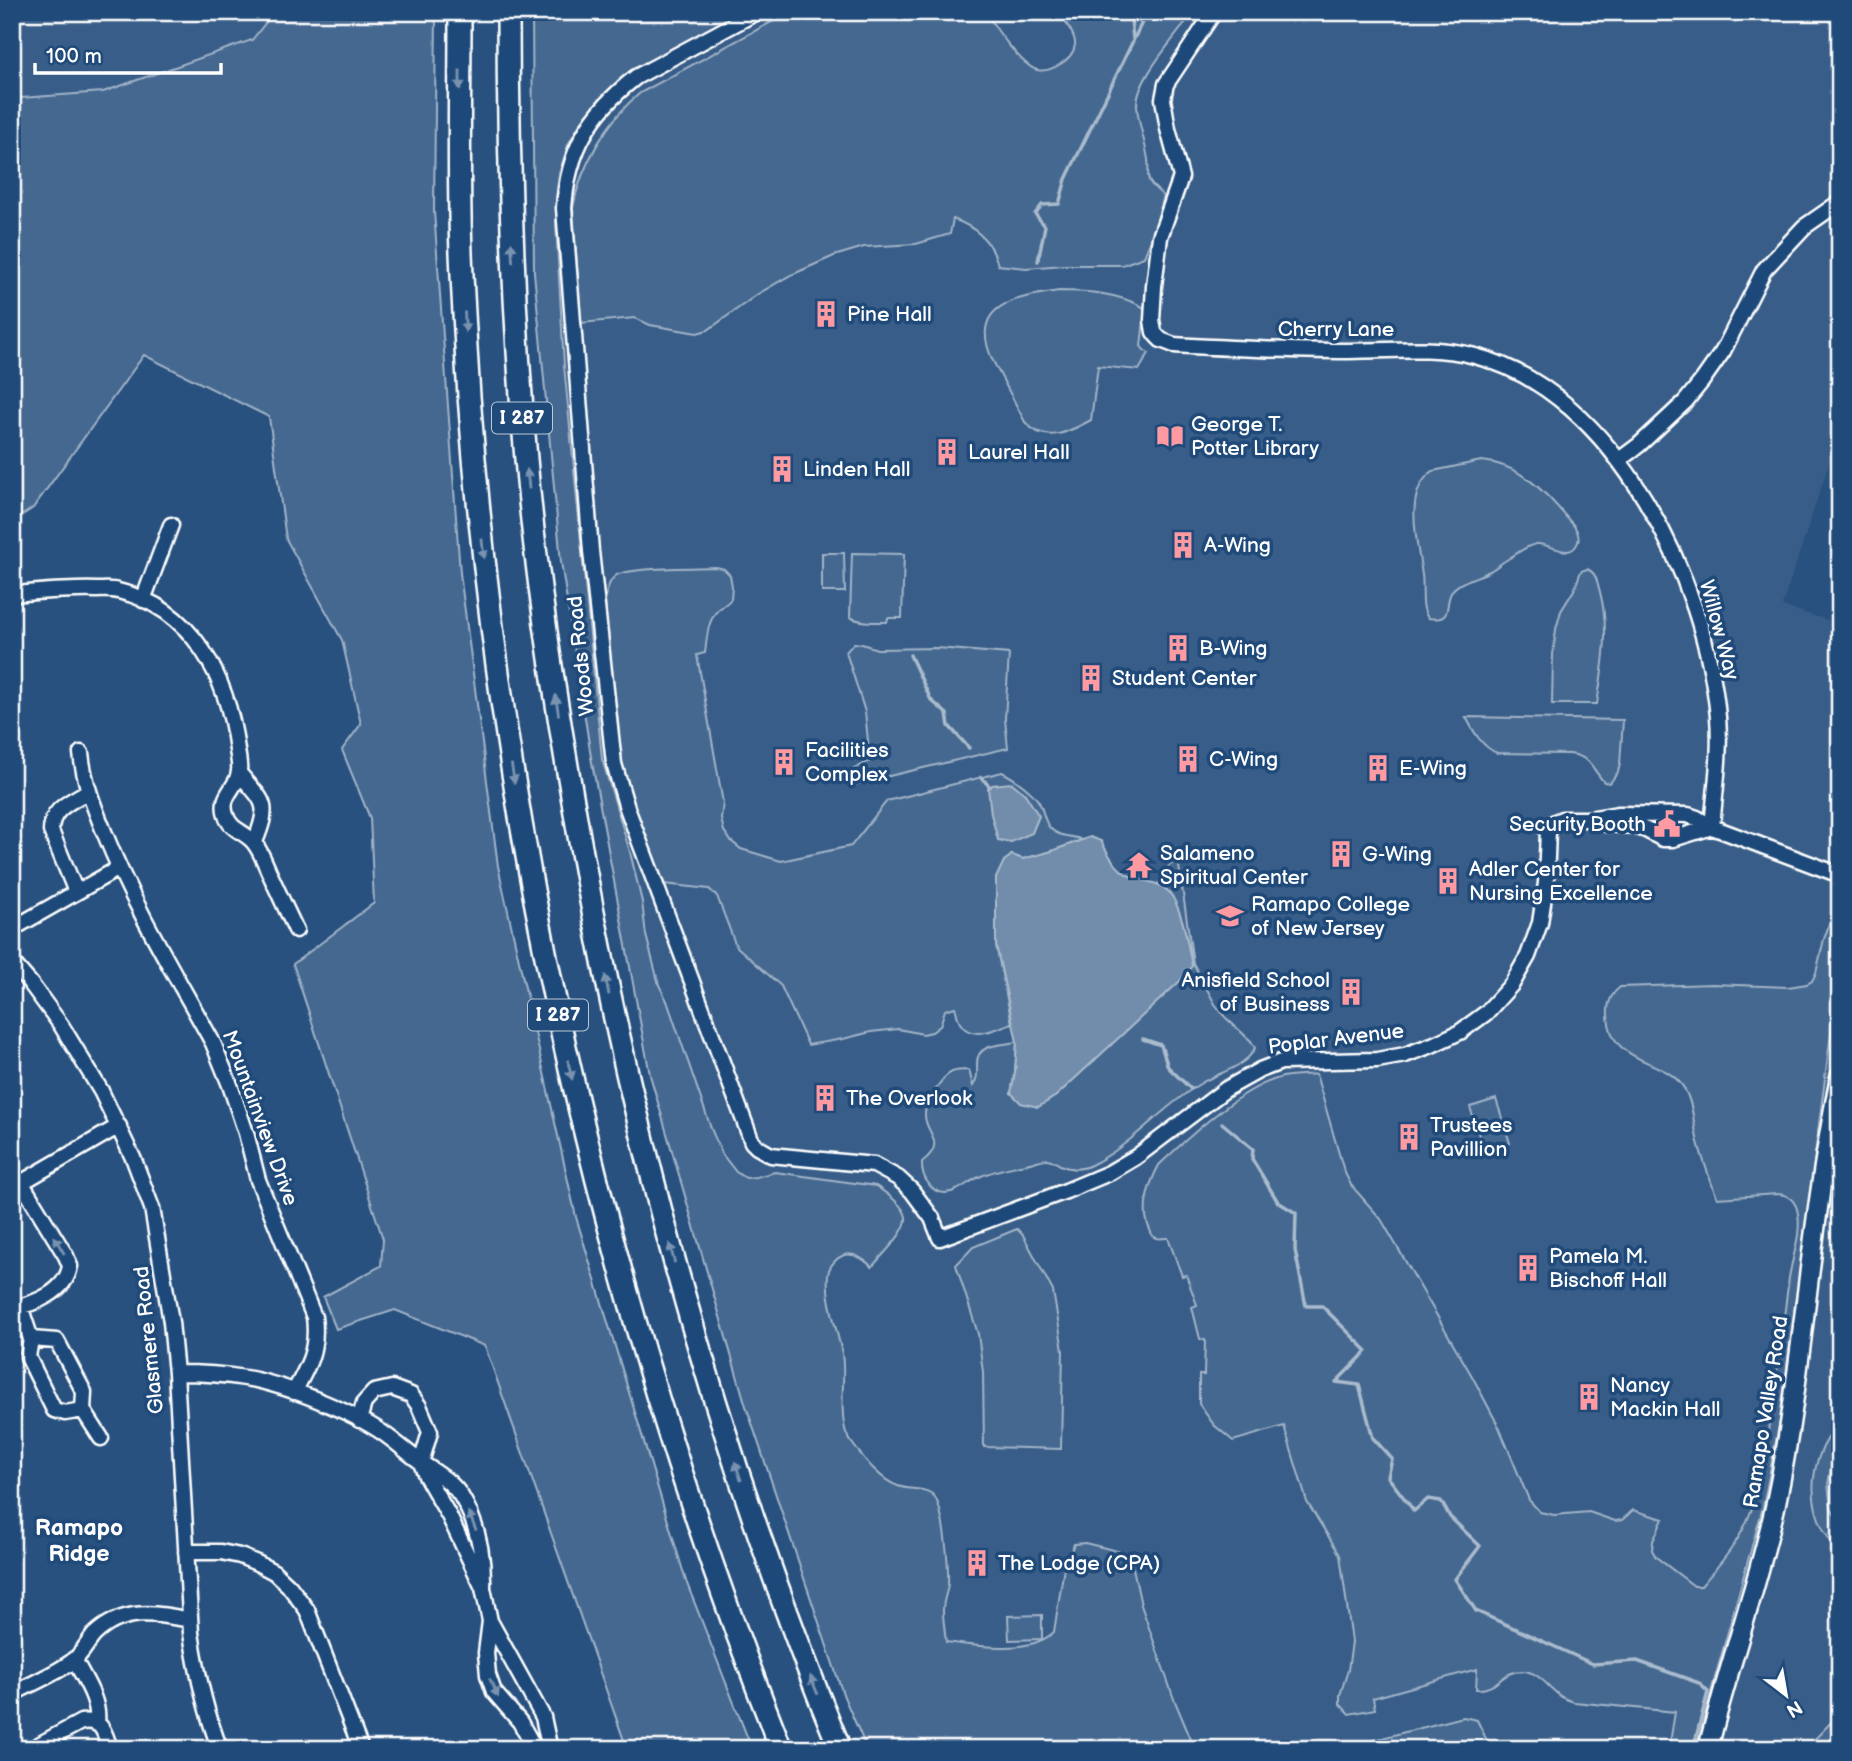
<svg xmlns="http://www.w3.org/2000/svg" width="1852" height="1761" font-family="'Balsamiq Sans',sans-serif">
	<style>
		.built { fill: #375d88 }
		.green { fill: #446890; stroke: #a2b4c8; stroke-width: 2 }
		.water { fill: #718dab; stroke: #aabbcd; stroke-width: 2 }
		.lines { fill: none; stroke-linecap: round; stroke-linejoin: round }
		.stream { stroke: #aabbcd; stroke-width: 3.5 }
		.minor-casing { stroke: #fff; stroke-width: 19 }
		.major-casing { stroke: #fff; stroke-width: 23 }
		.highway-casing { stroke: #fff; stroke-width: 26 }
		.minor { stroke: #1f4a7a; stroke-width: 14 }
		.major { stroke: #1f4a7a; stroke-width: 18 }
		.highway { stroke: #1f4a7a; stroke-width: 21 }
		.oneway { fill: #7992af }
		.labels { text-anchor: middle; dominant-baseline: central; stroke-width: 7; stroke-linejoin: round; paint-order: stroke }
		.shield { fill: #1f4a7a; stroke: #bcc9d7; stroke-width: 2 }
		.shield-label { font-size: 19px; font-weight: bold; fill: #fff }
		.poi-label { font-size: 21px; fill: #fff; stroke: #1f4a7a; text-anchor: start }
		.street-label { font-size: 21px; fill: #fff; stroke: #1f4a7a }
		.neighbourhood-label { font-size: 23px; font-weight: bold; fill: #fff; stroke: #1f4a7a }
	</style>
	<rect width="100%" height="100%" fill="#28517f"/>
	<filter id="ink" filterUnits="userSpaceOnUse"><feTurbulence type="fractalNoise" baseFrequency=".0143" numOctaves="2"/><feDisplacementMap in="SourceGraphic" scale="14" xChannelSelector="R" yChannelSelector="G"/><feConvolveMatrix kernelMatrix="1 2 1 2 8 2 1 2 1" color-interpolation-filters="sRGB"/></filter>
	<g filter="url(#ink)">
		<path class="built" d="M 12,12 L 274,12 L 252,40 L 102,92 L 21,98 L 12,93 Z
			M 532,12 L 1840,12 L 1840,430 L 1782,606 L 1840,624 L 1840,1749 L 867,1749 L 844,1697 L 745,1403 L 650,1075 L 591,757 L 561,562 L 534,272 Z"/>
		<path class="green" d="M 274,12 L 436,12 L 434,211 L 460,573 L 498,866 L 576,1217 L 686,1581 L 752,1749 L 627,1749 L 485,1346 L 395,1310 L 336,1329 L 323,1297 L 381,1266 L 383,1239 L 293,964 L 374,903 L 370,818 L 342,750 L 361,724 L 342,640 L 286,539 L 269,417 L 144,355 L 33,508 L 12,522 L 12,93 L 21,98 L 103,92 L 252,40 Z
			M 532,12 L 741,12 L 629,74 L 594,106 L 581,122 L 568,145 L 559,174 L 556,199 L 556,224 L 564,365 L 602,759 L 630,852 L 642,902 L 646,935 L 659,985 L 667,1001 L 712,1131 L 722,1154 L 736,1172 L 746,1178 L 756,1177 L 775,1172 L 876,1186 C 886,1193 904,1205 906,1217 C 908,1231 881,1256 872,1267 C 865,1260 855,1252 844,1255 C 837,1258 832,1263 829,1270 C 823,1291 838,1332 842,1354 C 846,1379 839,1404 845,1429 C 846,1435 851,1442 855,1447 C 866,1461 881,1480 898,1486 C 910,1491 930,1486 936,1499 C 944,1515 949,1566 948,1584 C 947,1593 943,1601 943,1610 C 943,1621 945,1632 946,1642 C 976,1646 1030,1655 1054,1632 L 1064,1567 L 1074,1544 L 1085,1543 L 1130,1554 L 1141,1605 L 1174,1699 L 1195,1749 L 867,1749 L 844,1697 L 745,1403 L 650,1075 L 591,757 L 561,562 L 534,272 Z
			M 790,12 L 987,12 C 992,25 1023,67 1037,70 C 1050,73 1073,60 1075,45 C 1076,34 1064,20 1057,12 L 1190,12 L 1185,23 C 1171,43 1136,81 1137,106 C 1138,122 1144,138 1147,154 C 1153,178 1138,175 1164,196 L 1151,240 L 1144,257 L 1122,265 L 1064,265 L 1026,268 L 998,265 C 992,242 976,227 953,219 L 950,234 L 916,244 L 864,247 L 834,256 L 789,276 L 758,294 L 708,330 L 697,333 L 650,325 L 635,318 L 581,323 L 573,208 C 580,167 608,119 640,93 Z
			M 1059,291 C 1088,291 1117,293 1143,307 L 1145,312 L 1141,346 L 1144,350 L 1149,353 L 1139,370 L 1098,366 L 1091,420 C 1069,432 1045,445 1025,422 L 992,359 C 968,304 1017,297 1059,291 Z
			M 1481,461 C 1519,464 1545,491 1568,519 C 1574,525 1581,533 1578,542 C 1571,562 1549,542 1536,544 C 1525,546 1517,554 1508,559 C 1501,563 1496,568 1490,571 C 1479,577 1459,581 1452,591 C 1443,605 1455,622 1428,618 C 1420,607 1424,589 1422,575 C 1418,544 1402,492 1433,471 Z
			M 822,553 L 844,553 L 845,592 L 822,592 Z
			M 852,553 L 904,554 L 902,618 L 888,618 L 887,622 C 875,622 861,623 850,617 Z
			M 716,567 L 724,569 L 730,575 L 732,586 L 731,599 C 727,604 721,607 717,611 C 707,622 707,639 705,653 L 697,655 L 723,803 L 721,819 L 724,831 L 731,841 L 741,849 L 781,861 L 851,846 L 887,801 L 1002,772 C 1013,777 1035,793 1040,804 C 1044,812 1044,823 1051,829 C 1060,838 1072,835 1082,840 L 1049,852 L 1023,859 L 1011,855 L 996,945 L 1012,1023 C 996,1029 971,1042 960,1023 C 957,1018 957,1012 955,1007 L 945,1010 L 940,1026 L 932,1032 L 923,1034 L 898,1029 L 871,1032 L 843,1039 L 808,1045 L 781,986 L 736,946 L 717,896 L 709,889 L 664,884 C 651,849 636,814 626,778 C 611,721 610,660 605,602 C 606,593 608,582 615,576 C 627,567 697,568 716,567 Z
			M 1587,569 C 1597,573 1597,582 1600,592 C 1610,630 1603,666 1597,704 L 1552,704 L 1553,655 L 1556,629 L 1561,611 L 1574,590 L 1581,571 Z
			M 854,643 L 862,644 L 877,649 L 937,648 L 1009,654 L 1005,719 L 1008,748 L 851,785 L 848,772 L 870,761 L 865,712 L 846,652 Z
			M 1466,717 L 1623,720 L 1620,764 L 1618,772 L 1610,783 L 1604,782 C 1590,767 1593,758 1570,754 L 1497,753 C 1482,747 1473,731 1466,717 Z
			M 1178,859 L 1193,963 L 1215,1004 L 1226,1018 L 1251,1041 L 1255,1048 C 1246,1067 1220,1072 1203,1082 C 1163,1105 1133,1145 1091,1165 C 1081,1170 1071,1170 1060,1165 C 1055,1162 1052,1159 1046,1159 C 1039,1160 1032,1163 1025,1164 C 1009,1168 994,1170 979,1177 C 968,1182 957,1193 945,1193 C 930,1193 921,1175 922,1162 C 949,1141 923,1133 925,1113 C 926,1102 942,1076 952,1072 C 957,1070 964,1070 969,1070 L 973,1086 C 978,1079 977,1072 977,1064 C 976,1043 1002,1045 1017,1042 L 1015,1073 L 1011,1093 L 1038,1107 L 1056,1096 L 1180,980 L 1192,966 C 1187,937 1182,902 1158,884 L 1169,866 Z
			M 1840,902 L 1840,965 L 1780,1420 L 1763,1507 L 1695,1749 L 1669,1749 L 1675,1712 L 1574,1702 C 1569,1700 1563,1699 1559,1695 C 1547,1686 1538,1671 1522,1671 C 1501,1671 1497,1691 1476,1689 L 1477,1669 L 1373,1698 L 1375,1709 L 1349,1714 L 1340,1704 L 1340,1695 L 1348,1670 L 1352,1642 L 1340,1555 L 1307,1502 L 1284,1426 L 1233,1441 L 1214,1425 L 1199,1404 L 1199,1375 L 1204,1375 L 1205,1340 L 1200,1339 L 1192,1307 L 1197,1305 L 1186,1275 L 1182,1276 L 1168,1238 C 1167,1238 1158,1239 1157,1238 C 1152,1237 1152,1235 1150,1230 C 1140,1209 1149,1184 1159,1165 C 1191,1135 1241,1087 1283,1077 C 1294,1075 1306,1075 1316,1074 L 1344,1171 L 1351,1185 L 1381,1219 L 1472,1376 L 1499,1427 L 1529,1500 L 1540,1512 L 1554,1515 L 1589,1512 L 1615,1521 L 1622,1520 L 1633,1510 L 1663,1519 L 1653,1541 L 1652,1550 L 1656,1557 L 1694,1586 L 1701,1586 C 1721,1563 1741,1540 1751,1511 C 1757,1494 1759,1476 1763,1458 C 1775,1399 1781,1338 1789,1278 C 1792,1257 1803,1231 1797,1209 C 1794,1199 1788,1195 1778,1194 L 1717,1198 C 1710,1179 1703,1161 1698,1142 C 1693,1124 1694,1106 1685,1090 C 1668,1057 1610,1067 1608,1015 C 1607,1004 1611,994 1620,987 L 1713,984 L 1788,987 L 1807,984 L 1812,981 L 1816,973 L 1824,939 L 1836,905 Z
			M 1496,1099 L 1510,1143 L 1484,1151 L 1470,1107 Z
			M 1017,1229 L 1023,1235 L 1053,1291 L 1063,1350 L 1061,1449 L 984,1447 L 983,1372 L 978,1334 L 956,1265 L 973,1247 Z
			M 1840,1423 L 1840,1448 L 1832,1464 L 1828,1484 L 1831,1507 L 1840,1526 L 1840,1552 C 1804,1516 1805,1459 1840,1423 Z
			M 1042,1615 L 1042,1639 L 1009,1640 L 1008,1616 Z
			M 1840,1713 L 1840,1749 L 1807,1749 L 1809,1745 Z
			M 1463,1717 L 1477,1720 L 1491,1749 L 1356,1749 L 1355,1745 Z"/>
		<path class="water" d="M 1012,783 L 1025,794 L 1039,816 L 1032,833 L 1011,842 L 998,840 L 991,814 L 988,788 L 992,785 Z
			M 1090,837 L 1101,841 C 1108,853 1115,868 1128,875 C 1141,882 1158,880 1169,892 C 1182,907 1188,946 1192,966 L 1180,981 L 1056,1096 L 1038,1107 L 1021,1103 L 1011,1093 L 1015,1073 L 1017,1042 L 996,945 L 996,878 L 1004,861 L 1012,855 L 1023,859 L 1049,852 Z"/>
		<g class="lines">
			<path class="stream" d="M 1133,39 L 1131,19 L 1133,12
				M 1038,261 L 1045,226 L 1035,214 L 1042,205 L 1059,204 L 1066,179 L 1147,12
				M 910,655 L 931,700 L 947,714 L 949,726 L 969,748
				M 981,777 L 990,787
				M 1143,1039 L 1161,1045 L 1168,1067 L 1191,1089
				M 1222,1123 L 1253,1149 L 1252,1159 L 1278,1202 L 1296,1213 L 1295,1250 L 1306,1306 L 1322,1306 L 1367,1351 L 1336,1382 L 1359,1385 L 1373,1438 L 1392,1459 L 1388,1477 L 1414,1511 L 1428,1499 L 1441,1501 L 1450,1517 L 1480,1546 L 1455,1579 L 1476,1611 L 1593,1664 L 1637,1661 L 1699,1683 L 1708,1692 L 1693,1749"/>
			<defs>
				<path id="minor" d="M 757,12 L 636,77 C 590,113 568,150 564,208 L 591,551 L 614,764 L 627,808 L 752,1142 L 757,1147 L 771,1155 L 874,1165 L 898,1178 L 912,1191 L 932,1218 L 940,1238 L 1066,1191 L 1109,1173 L 1136,1157 L 1226,1089 L 1260,1070 L 1281,1062 L 1377,1060 L 1405,1055 L 1432,1045 L 1460,1032 L 1486,1013 L 1512,984 L 1528,956 L 1540,923 L 1546,883 L 1548,830 L 1555,822 L 1562,819 L 1587,819 L 1607,824 L 1634,826 L 1646,830 L 1663,839 L 1673,839 L 1712,827
					M 1214,12 L 1166,84 L 1163,99 L 1168,129 L 1181,177 L 1160,237 L 1154,286 L 1152,320 L 1154,332 L 1157,336 L 1161,340 L 1174,345 C 1231,348 1287,351 1343,351 C 1386,351 1433,345 1475,356 C 1616,392 1706,582 1718,717 C 1721,753 1715,791 1712,827
					M 1619,460 L 1639,445 L 1685,402 L 1702,381 L 1723,351 L 1764,270 L 1804,227 L 1840,202
					M 12,594 C 41,592 69,589 97,590 C 104,590 111,589 118,591 C 194,608 228,679 237,750 C 238,757 240,765 239,771 C 238,788 219,795 226,815 C 230,831 247,832 255,844 C 261,852 265,863 269,872 C 278,892 287,911 296,930
					M 143,600 L 171,525
					M 81,753 C 84,782 94,807 105,834 C 134,907 175,974 213,1043 L 230,1085 L 246,1133 L 258,1180 L 314,1317 C 318,1349 309,1365 294,1392
					M 239,773 C 264,803 271,802 255,842
					M 1594,818 L 1618,814 L 1688,815 L 1697,818 L 1712,827 L 1840,875
					M 76,892 L 51,831 C 51,808 71,802 88,791
					M 12,929 L 119,868
					M 12,962 L 31,984 L 61,1025 L 101,1091 L 134,1160 L 152,1208 L 171,1322 L 176,1373 L 191,1633 C 197,1673 205,1711 220,1749
					M 12,1188 L 119,1126
					M 20,1306 L 31,1339 L 28,1357 L 54,1410 L 65,1413 L 83,1410 L 84,1392 L 57,1341 L 31,1339
					M 12,1308 C 35,1304 66,1292 70,1266 L 66,1256 L 21,1182
					M 176,1373 C 200,1373 222,1374 245,1378 C 283,1384 351,1411 383,1433 C 396,1442 408,1453 421,1462 C 435,1473 451,1480 461,1496 C 478,1524 484,1555 483,1588
					M 83,1410 L 101,1438
					M 359,1420 L 364,1403 L 374,1392 L 392,1388 L 411,1395 L 419,1406 L 430,1432 L 421,1463
					M 421,1463 L 426,1476 L 449,1516 L 483,1588 L 490,1621 L 543,1717 L 549,1745 L 548,1749
					M 186,1552 L 221,1552 L 240,1556 L 257,1563 L 274,1572 L 289,1586 L 307,1610 L 361,1749
					M 490,1621 L 486,1653 L 488,1675 L 494,1692 L 520,1722 L 535,1749
					M 74,1659 C 84,1679 100,1700 97,1723
					M 12,1694 C 32,1683 56,1674 74,1660 C 82,1654 87,1643 94,1635 C 123,1607 155,1613 190,1620
					M 31,1749 L 81,1722 C 103,1719 104,1731 110,1749"/>
				<path id="major" d="M 1708,1749 C 1728,1666 1758,1586 1776,1503 C 1798,1398 1805,1292 1821,1187 C 1826,1150 1833,1113 1840,1077"/>
				<path id="highway" d="M 460,12 C 460,93 458,173 461,253 C 463,301 466,349 469,396 C 503,860 610,1317 781,1749
					M 508,12 C 508,161 513,310 526,459 C 535,566 551,672 569,778 C 624,1110 712,1437 840,1749"/>
			</defs>
			<use href="#minor" class="minor-casing"/>
			<use href="#major" class="major-casing"/>
			<use href="#highway" class="highway-casing"/>
			<use href="#minor" class="minor"/>
			<use href="#major" class="major"/>
			<use href="#highway" class="highway"/>
		</g>
		<defs><path id="oneway-solid" d="M-6-.8H1V-3.2L6.5 0L1 3.2V.8H-6Z" transform="scale(1.75)"/></defs>
		<g class="oneway">
			<use href="#oneway-solid" transform="translate(460 80) rotate(90)"/>
			<use href="#oneway-solid" transform="translate(512 252) rotate(-93)"/>
			<use href="#oneway-solid" transform="translate(465 322) rotate(87)"/>
			<use href="#oneway-solid" transform="translate(528 479) rotate(-96)"/>
			<use href="#oneway-solid" transform="translate(483 549) rotate(84)"/>
			<use href="#oneway-solid" transform="translate(557 705) rotate(-99)"/>
			<use href="#oneway-solid" transform="translate(513 774) rotate(81)"/>
			<use href="#oneway-solid" transform="translate(607 985) rotate(-101)"/>
			<use href="#oneway-solid" transform="translate(570 1070) rotate(77)"/>
			<use href="#oneway-solid" transform="translate(59 1245) rotate(-121)"/>
			<use href="#oneway-solid" transform="translate(672 1253) rotate(-105)"/>
			<use href="#oneway-solid" transform="translate(738 1471) rotate(-108)"/>
			<use href="#oneway-solid" transform="translate(472 1521) rotate(-113)"/>
			<use href="#oneway-solid" transform="translate(814 1685) rotate(-112)"/>
			<use href="#oneway-solid" transform="translate(494 1688) rotate(65)"/>
		</g>
	</g>
	<defs>
		<symbol id="building-bare" viewBox="-9 -9 18 18"><path d="M-4-6H4V6H1V3H-1V6H-4ZM-2.5-4.3h1.7v1.8h-1.7ZM.8-4.3h1.7v1.8H.8ZM-2.5-1h1.7V.8h-1.7ZM.8-1h1.7V.8H.8Z" fill="#ff9aa2" stroke="#1f4a7a" stroke-width="2.5" paint-order="stroke"/></symbol>
		<symbol id="library-bare" viewBox="-9 -9 18 18"><path d="M-6-4Q-3-5.5-.7-3.5V5Q-3 3-6 4ZM6-4Q3-5.5 .7-3.5V5Q3 3 6 4Z" fill="#ff9aa2" stroke="#1f4a7a" stroke-width="2.5" paint-order="stroke"/></symbol>
		<symbol id="civic-bare" viewBox="-9 -9 18 18"><path d="M-.6-6.5H3V-4.5H.6V-3L4-1V1h2V6H-6V1h2V-1L-.6-3ZM-1.2 2.5V6h2.4V2.5Z" fill="#ff9aa2" stroke="#1f4a7a" stroke-width="2.5" paint-order="stroke"/></symbol>
		<symbol id="temple-bare" viewBox="-9 -9 18 18"><path d="M0-6L5-2H3V0L6.5 2.5H4V6H1.5V3h-3V6H-4V2.5H-6.5L-3 0V-2H-5Z" fill="#ff9aa2" stroke="#1f4a7a" stroke-width="2.5" paint-order="stroke"/></symbol>
		<symbol id="university-bare" viewBox="-9 -9 18 18"><path d="M0-5L7-2L0 1L-7-2ZM-4 1L0 2.5L4 1V4Q0 6-4 4Z" fill="#ff9aa2" stroke="#1f4a7a" stroke-width="2.5" paint-order="stroke"/></symbol>
	</defs>
	<g fill-rule="evenodd">
		<use href="#building-bare" x="807" y="295" width="38" height="38"/>
		<use href="#library-bare" x="1151" y="417" width="38" height="38"/>
		<use href="#building-bare" x="928" y="433" width="38" height="38"/>
		<use href="#building-bare" x="763" y="450" width="38" height="38"/>
		<use href="#building-bare" x="1164" y="526" width="38" height="38"/>
		<use href="#building-bare" x="1159" y="629" width="38" height="38"/>
		<use href="#building-bare" x="1072" y="659" width="38" height="38"/>
		<use href="#building-bare" x="1169" y="740" width="38" height="38"/>
		<use href="#building-bare" x="765" y="743" width="38" height="38"/>
		<use href="#building-bare" x="1359" y="749" width="38" height="38"/>
		<use href="#civic-bare" x="1648" y="805" width="38" height="38"/>
		<use href="#building-bare" x="1322" y="835" width="38" height="38"/>
		<use href="#temple-bare" x="1120" y="846" width="38" height="38"/>
		<use href="#building-bare" x="1429" y="862" width="38" height="38"/>
		<use href="#university-bare" x="1211" y="897" width="38" height="38"/>
		<use href="#building-bare" x="1332" y="973" width="38" height="38"/>
		<use href="#building-bare" x="806" y="1079" width="38" height="38"/>
		<use href="#building-bare" x="1390" y="1118" width="38" height="38"/>
		<use href="#building-bare" x="1509" y="1249" width="38" height="38"/>
		<use href="#building-bare" x="1570" y="1378" width="38" height="38"/>
		<use href="#building-bare" x="958" y="1544" width="38" height="38"/>
	</g>
	<g class="labels">
		<g class="shield">
			<rect x="492" y="402.5" width="60" height="31" rx="5"/>
			<rect x="528" y="999.5" width="60" height="31" rx="5"/>
		</g>
		<g class="shield-label">
			<text x="522" y="418">I 287</text>
			<text x="558" y="1015">I 287</text>
		</g>
		<g class="poi-label">
			<text x="847" y="314">Pine Hall</text>
			<text x="1191" y="424">George T.<tspan x="1191" dy="24">Potter Library</tspan></text>
			<text x="968" y="452">Laurel Hall</text>
			<text x="803" y="469">Linden Hall</text>
			<text x="1204" y="545">A-Wing</text>
			<text x="1199" y="648">B-Wing</text>
			<text x="1112" y="678">Student Center</text>
			<text x="805" y="750">Facilities<tspan x="805" dy="24">Complex</tspan></text>
			<text x="1209" y="759">C-Wing</text>
			<text x="1399" y="768">E-Wing</text>
			<text x="1646" y="824" text-anchor="end">Security Booth</text>
			<text x="1160" y="853">Salameno<tspan x="1160" dy="24">Spiritual Center</tspan></text>
			<text x="1362" y="854">G-Wing</text>
			<text x="1469" y="869">Adler Center for<tspan x="1469" dy="24">Nursing Excellence</tspan></text>
			<text x="1251" y="904">Ramapo College<tspan x="1251" dy="24">of New Jersey</tspan></text>
			<text x="1330" y="980" text-anchor="end">Anisfield School<tspan x="1330" dy="24">of Business</tspan></text>
			<text x="846" y="1098">The Overlook</text>
			<text x="1430" y="1125">Trustees<tspan x="1430" dy="24">Pavillion</tspan></text>
			<text x="1549" y="1256">Pamela M.<tspan x="1549" dy="24">Bischoff Hall</tspan></text>
			<text x="1610" y="1385">Nancy<tspan x="1610" dy="24">Mackin Hall</tspan></text>
			<text x="998" y="1563">The Lodge (CPA)</text>
		</g>
		<g class="street-label">
			<text x="1336" y="329">Cherry Lane</text>
			<text transform="translate(1719 630) rotate(75)">Willow Way</text>
			<text transform="translate(581 656) rotate(-96)">Woods Road</text>
			<text transform="translate(1336 1039) rotate(-7)">Poplar Avenue</text>
			<text transform="translate(260 1118) rotate(70)">Mountainview Drive</text>
			<text transform="translate(149 1340) rotate(-96)">Glasmere Road</text>
			<text transform="translate(1766 1412) rotate(-81)">Ramapo Valley Road</text>
		</g>
		<g class="neighbourhood-label">
			<text x="79" y="1528">Ramapo<tspan x="79" dy="26">Ridge</tspan></text>
		</g>
	</g>
	<rect width="1852" height="1761" fill="none" stroke="#1f4a7a" stroke-width="42"/>
	<rect x="21" y="21" width="1810" height="1719" fill="none" stroke="#fff" stroke-width="2.5" filter="url(#ink)"/>
	<g transform="translate(1786 1695) rotate(149)" stroke="#1f4a7a" stroke-width="5" paint-order="stroke">
	<path d="M0-5L12 26L0 18L-12 26Z" fill="#ffffff"/>
	<text y="-10" font-size="19" font-weight="bold" text-anchor="middle" fill="#ffffff">N</text>
	</g>
	<path d="M35 63v10h186v-10" fill="none" stroke="#ffffff" stroke-width="3.5"/>
	<text x="46" y="63" font-size="21" fill="#ffffff" stroke="#1f4a7a" stroke-width="5" paint-order="stroke">100 m</text>
</svg>
